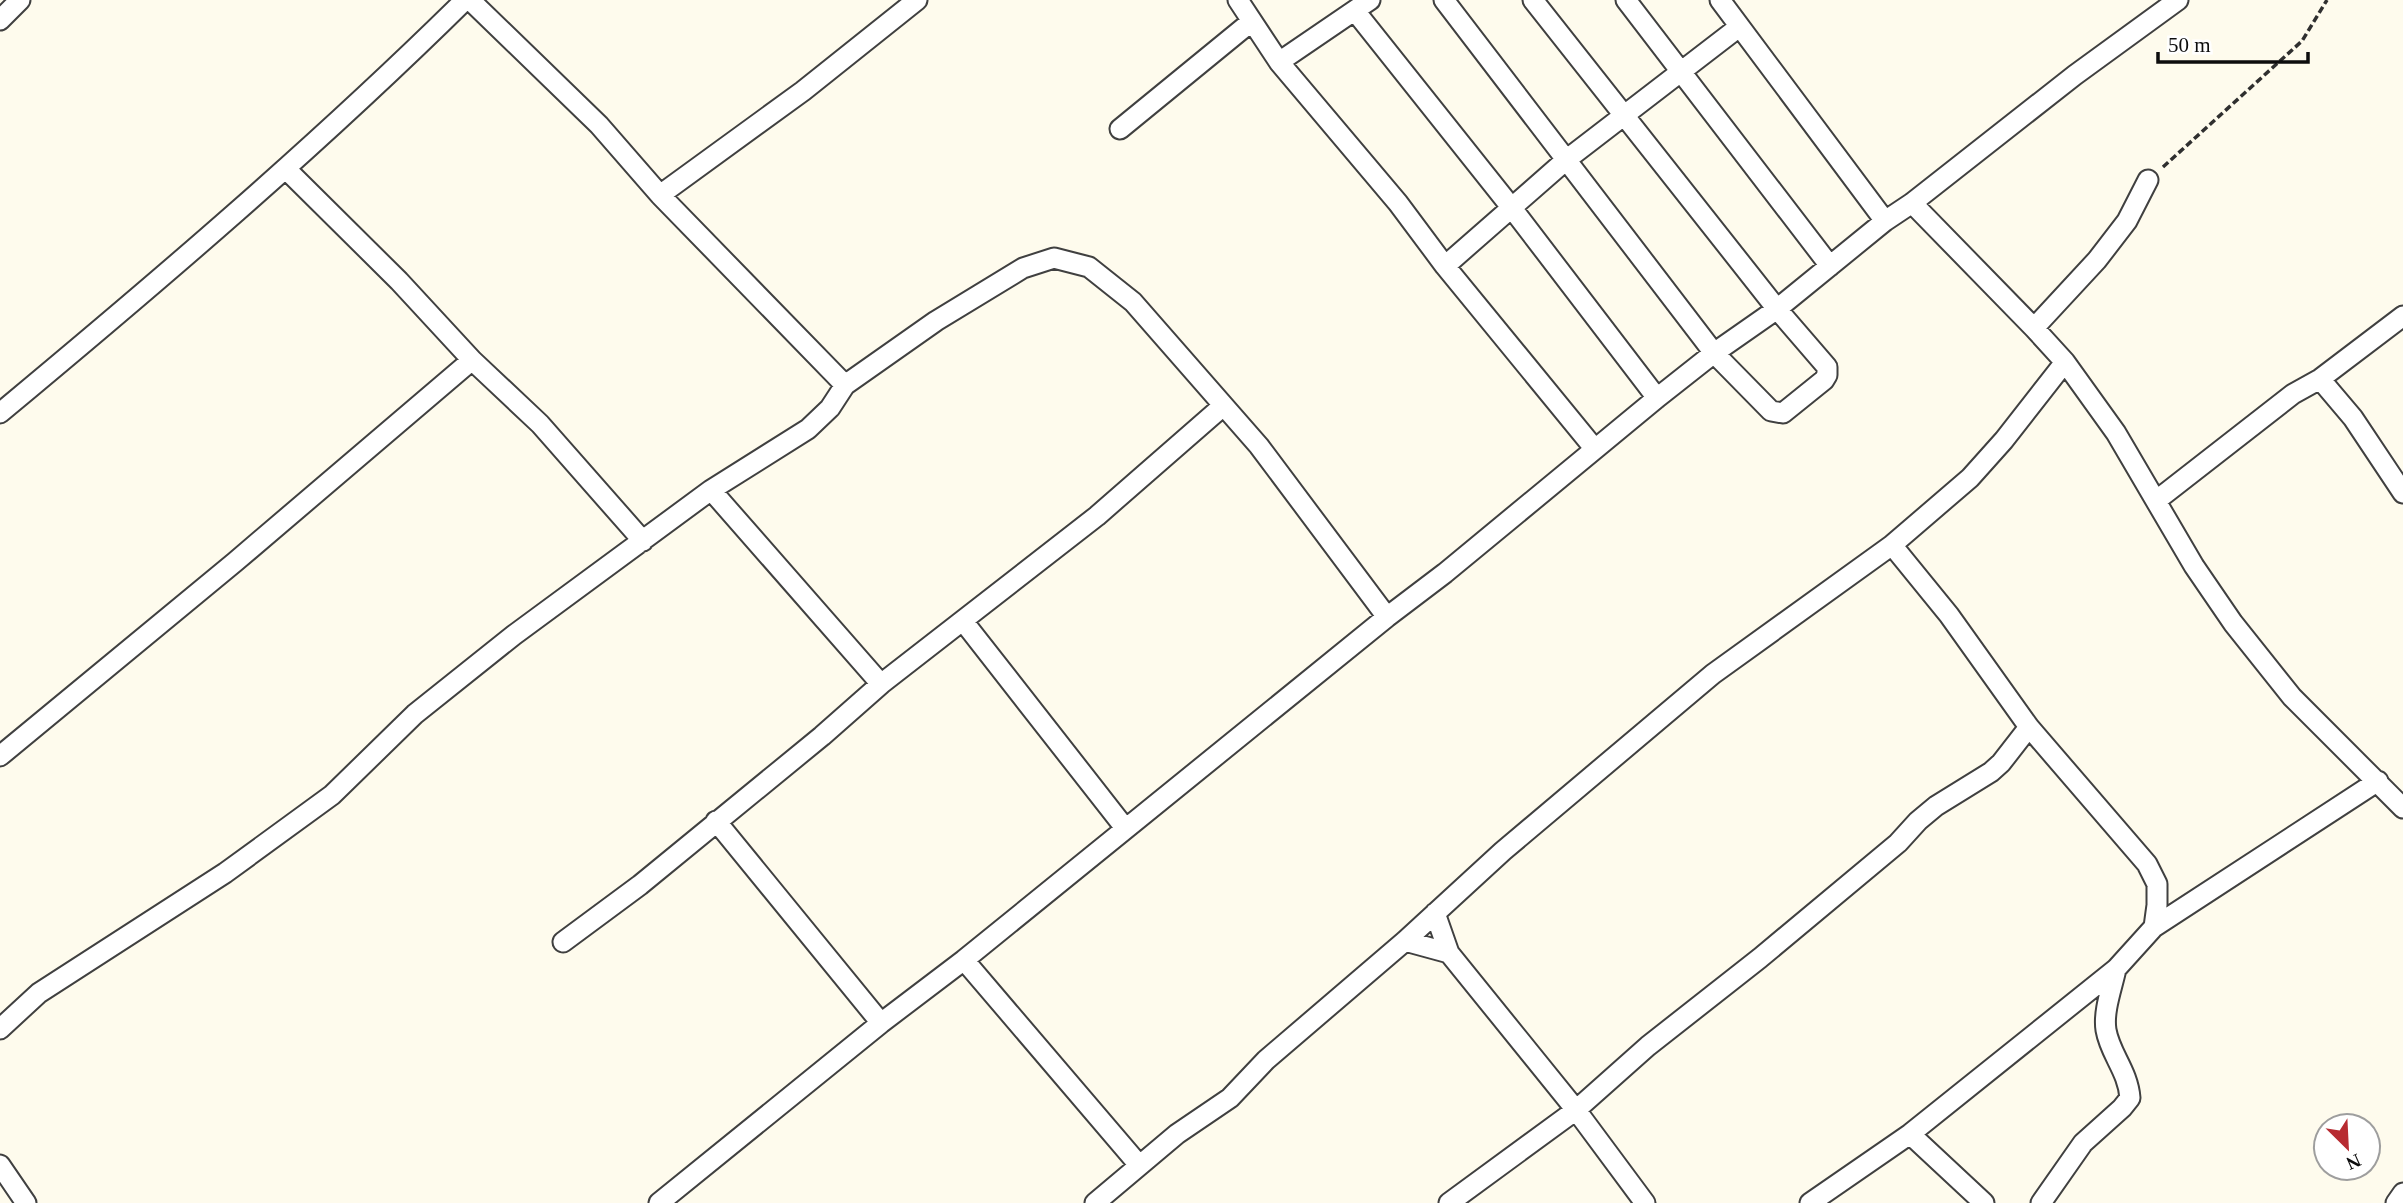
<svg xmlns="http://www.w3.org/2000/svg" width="2403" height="1203" font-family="Georgia,serif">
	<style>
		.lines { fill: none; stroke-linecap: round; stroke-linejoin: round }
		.minor-casing { stroke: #404040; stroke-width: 23 }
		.path { stroke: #2f2f2f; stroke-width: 3.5; stroke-dasharray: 7 3.5; stroke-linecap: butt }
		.minor { stroke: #fff; stroke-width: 19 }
	</style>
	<rect width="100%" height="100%" fill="#fefbed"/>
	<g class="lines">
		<defs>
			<path id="minor" d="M 470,0 L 599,125 L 660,195 L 845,385
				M 1238,0 L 1279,62 L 1398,203 L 1445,266 L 1594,448
				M 1444,0 L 1714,353 L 1771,411 L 1783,413 L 1824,380 L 1827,375 L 1827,367 L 1777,309 L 1533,0
				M 1626,0 L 1830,266
				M 1720,0 L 1885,221
				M 1355,11 L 1511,207 L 1657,398
				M 0,20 L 20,0
				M 1279,62 L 1370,0
				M 1120,129 L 1252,21
				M 286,169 L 399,281 L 472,360 L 540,424 L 643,541
				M 660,195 L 803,91 L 917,0
				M 1912,203 L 2034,328 L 2065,362 L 2116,433 L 2194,566 L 2233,623 L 2292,697 L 2403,808
				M 1445,266 L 1566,160 L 1739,27
				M 2034,328 L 2097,260 L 2127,221 L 2148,180
				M 2320,379 L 2353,418 L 2403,493
				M 0,413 C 160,280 317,146 465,0
				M 711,490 L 881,684
				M 2157,500 L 2293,394 L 2320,379 L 2403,316
				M 963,621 L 1125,828
				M 0,756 L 235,562 L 472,360
				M 716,821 L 881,1023
				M 1435,913 L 1449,953 L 1576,1110 L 1648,1046 L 1760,958 L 1898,843 L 1918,821 L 1936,806 L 1991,772 L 2001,763 L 2029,727
				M 2154,927 L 2378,781
				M 1405,941 L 1449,953
				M 563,942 L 640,885 L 822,736 L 881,684 L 1097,516 L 1223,406
				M 964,960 L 1139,1165
				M 0,1029 L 39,993 L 225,873 L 332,795 L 415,714 L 514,635 L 711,490 L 808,429 L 830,408 L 845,385 L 936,321 L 1023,268 L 1054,258 L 1089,267 L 1133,302 L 1259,446 L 1387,617
				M 1910,1134 L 1984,1203
				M 0,1165 L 26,1203
				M 659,1203 L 881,1023 L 964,960 L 1387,617 L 1445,573 L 1657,398 L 1714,353 L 1777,309 L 1885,221 L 1912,203 L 2075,75 L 2178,0
				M 1095,1203 L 1177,1134 L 1230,1098 L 1266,1060 L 1405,941 L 1503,851 L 1713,674 L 1892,545
				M 1449,1203 L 1576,1110 L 1645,1203
				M 1810,1203 L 1910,1134 L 2116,969 L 2154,927 L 2157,905 L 2157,884 L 2147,864 L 2029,727 L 1949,615 L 1892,545 L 1970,478 L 2004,440 L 2065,362
				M 2041,1203 L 2083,1143 L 2122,1108 L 2130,1098 C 2128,1071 2110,1054 2106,1030 C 2103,1011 2112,988 2116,969
				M 2396,1203 L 2403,1193"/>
		</defs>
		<use href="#minor" class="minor-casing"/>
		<path class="path" d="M 2163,167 L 2302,41 L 2327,0"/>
		<use href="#minor" class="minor"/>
	</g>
	<g transform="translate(2347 1147) rotate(156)"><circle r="33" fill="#ffffff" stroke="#9e9e9e" stroke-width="2"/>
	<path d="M0-5L12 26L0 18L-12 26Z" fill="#b72b31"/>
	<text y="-10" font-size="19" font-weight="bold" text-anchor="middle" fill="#0d0d0d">N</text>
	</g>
	<path d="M2158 52v10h150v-10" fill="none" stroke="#0d0d0d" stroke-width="3.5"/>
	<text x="2168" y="52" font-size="21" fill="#0d0d0d" stroke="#ffffff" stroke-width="5" paint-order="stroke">50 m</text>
</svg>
